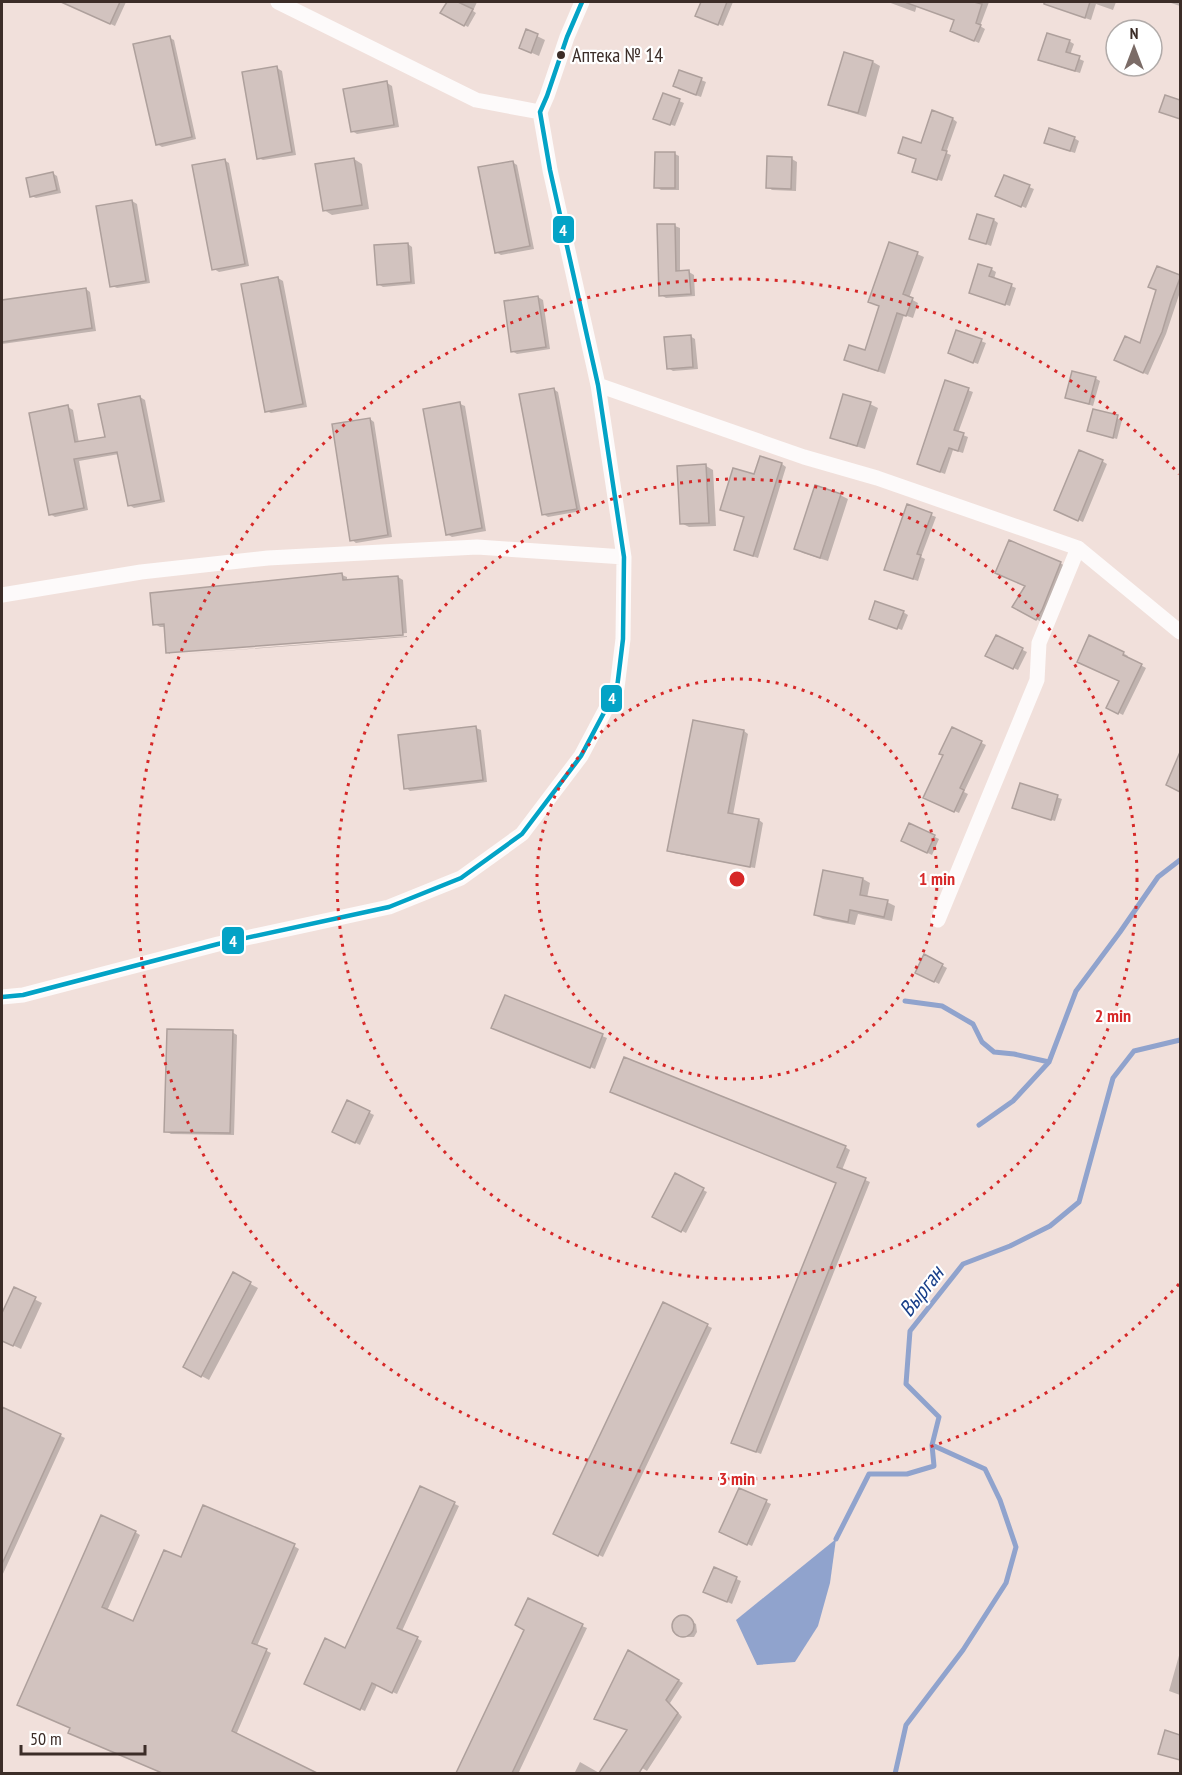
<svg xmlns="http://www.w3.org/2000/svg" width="1182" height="1775" font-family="'PT Sans Narrow',sans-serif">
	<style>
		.water { fill: #90a3cd }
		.shadow { fill: #0003 }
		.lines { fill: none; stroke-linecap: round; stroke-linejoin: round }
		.stream { stroke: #90a3cd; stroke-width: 5 }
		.building { fill: #d2c3bf; stroke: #aea09c; stroke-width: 1.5 }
		.minor { stroke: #fdfafa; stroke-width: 15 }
		.bus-1-casing { stroke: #fff; stroke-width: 9 }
		.bus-1 { stroke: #03a3c6; stroke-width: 4.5 }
		.ring { fill: none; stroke: #d62828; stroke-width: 3; stroke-dasharray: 3 6 }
		.bus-dot { fill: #3c2d28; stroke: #fff; stroke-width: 2 }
		.labels { text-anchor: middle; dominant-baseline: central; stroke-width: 4.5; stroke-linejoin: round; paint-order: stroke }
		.bus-label { font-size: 20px; fill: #3c2d28; stroke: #fff; text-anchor: start }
		.water-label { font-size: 22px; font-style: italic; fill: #183f89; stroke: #fff }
		.centre { fill: #d62828; stroke: #fff; stroke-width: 3 }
		.ring-label { font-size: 18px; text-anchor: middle; font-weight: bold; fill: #d62828; stroke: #fff; stroke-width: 4.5; stroke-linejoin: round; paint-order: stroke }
		.line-badge { stroke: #fff; stroke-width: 2 }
		.badge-label { font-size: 16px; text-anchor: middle; font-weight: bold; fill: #fff }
	</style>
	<rect width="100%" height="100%" fill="#f1e0db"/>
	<path class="water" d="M 836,1539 L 830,1583 L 818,1626 L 795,1662 L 757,1665 L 736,1620 Z"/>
	<path class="shadow" d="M 63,2 L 126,2 L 115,26 Z
		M 448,2 L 477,2 L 473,11 L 476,13 L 468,27 L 442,13 Z
		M 703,2 L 733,2 L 723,26 L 697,16 Z
		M 888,2 L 918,2 L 915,12 Z
		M 935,2 L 989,2 L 980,26 L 985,29 L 979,43 L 956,33 L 956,20 L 932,11 Z
		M 1051,2 L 1116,2 L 1113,10 L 1096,4 L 1091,20 L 1056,8 L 1050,5 Z
		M 1168,2 L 1180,2 L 1180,6 Z
		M 527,31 L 545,40 L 539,56 L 521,48 Z
		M 170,38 L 174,40 L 196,139 L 162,147 L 157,144 Z
		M 1069,41 L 1074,44 L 1070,55 L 1084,61 L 1080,73 L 1044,62 Z
		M 845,54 L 873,62 L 880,66 L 866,117 L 837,108 L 830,104 Z
		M 277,68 L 282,71 L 296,155 L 263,160 L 258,158 Z
		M 680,71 L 706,82 L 701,97 L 679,89 Z
		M 387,83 L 392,86 L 399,127 L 357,134 L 352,131 Z
		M 679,101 L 684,103 L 675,126 L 660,121 Z
		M 953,119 L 957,122 L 946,153 L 951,155 L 942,181 L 918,174 L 922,144 Z
		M 1074,138 L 1079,141 L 1075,153 L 1050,145 Z
		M 675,154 L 679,156 L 679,190 L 661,190 L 656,187 Z
		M 769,158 L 792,159 L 797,162 L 796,191 L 772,190 L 768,187 Z
		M 354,159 L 362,164 L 369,209 L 332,215 L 324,210 Z
		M 224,160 L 229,163 L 249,266 L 219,272 L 214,269 Z
		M 512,162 L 517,165 L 534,249 L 501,255 L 496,252 Z
		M 52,173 L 57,176 L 61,193 L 36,198 L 31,196 Z
		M 1029,187 L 1034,189 L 1026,208 L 1002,198 Z
		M 132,201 L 137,204 L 150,283 L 117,288 L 112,286 Z
		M 994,220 L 998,223 L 991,246 L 971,238 Z
		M 675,226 L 680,228 L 680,272 L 689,272 L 694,275 L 695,296 L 666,298 L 661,295 Z
		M 408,244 L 412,247 L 415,284 L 383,287 L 378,284 Z
		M 917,254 L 924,257 L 909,298 L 918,303 L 913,318 L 904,315 L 885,374 L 853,363 L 846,359 L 866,352 L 881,307 L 870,302 Z
		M 1157,268 L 1180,277 L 1180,292 L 1166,334 L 1148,375 L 1120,362 L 1141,345 L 1157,290 Z
		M 991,269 L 996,272 L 994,279 L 1016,288 L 1010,306 L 971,293 Z
		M 278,278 L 283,281 L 307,407 L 271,413 L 266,411 Z
		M 86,289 L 90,292 L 96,331 L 2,344 L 2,302 Z
		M 538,297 L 543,300 L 550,349 L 517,354 L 512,351 Z
		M 690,336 L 695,339 L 698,369 L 673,371 L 668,368 Z
		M 981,341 L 986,343 L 978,364 L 954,355 Z
		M 1095,378 L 1100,381 L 1093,406 L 1067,397 Z
		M 946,382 L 973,392 L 958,433 L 968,437 L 963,453 L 953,450 L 945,474 L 919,464 Z
		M 553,389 L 558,392 L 581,511 L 548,517 L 543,514 Z
		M 140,397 L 145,400 L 165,502 L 134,508 L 129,505 L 119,454 L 79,461 L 88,510 L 55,517 L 50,514 L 68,407 L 73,410 L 79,443 L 106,438 Z
		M 460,404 L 465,406 L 486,531 L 452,537 L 447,534 Z
		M 870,404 L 878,408 L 865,449 L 839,441 L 831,437 Z
		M 1094,411 L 1122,420 L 1117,439 L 1089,431 Z
		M 370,419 L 374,422 L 392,537 L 356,543 L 352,540 Z
		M 1102,461 L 1107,464 L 1083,522 L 1060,512 Z
		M 782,464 L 786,467 L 758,558 L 740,552 L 736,550 L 746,518 L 727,512 L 755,476 Z
		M 706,466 L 713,470 L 716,526 L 689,527 L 681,523 Z
		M 840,495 L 848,499 L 828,561 L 803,553 L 796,549 Z
		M 908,506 L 936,517 L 921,557 L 925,559 L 918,581 L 891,572 Z
		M 1060,563 L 1067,567 L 1043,623 L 1014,606 L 1026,586 Z
		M 342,575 L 347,577 L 347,581 L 398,577 L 403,580 L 407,633 L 170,652 L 170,654 L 168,653 L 166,627 L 160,627 L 155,624 Z
		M 903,612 L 908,615 L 902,630 L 876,621 Z
		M 407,636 L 407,637 L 171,655 Z
		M 996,637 L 1027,652 L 1018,670 L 992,658 Z
		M 1123,653 L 1128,656 L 1127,658 L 1146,668 L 1123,715 L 1107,707 L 1120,681 L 1083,664 Z
		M 476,728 L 481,730 L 487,782 L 410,791 L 406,788 Z
		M 952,729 L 986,745 L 964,792 L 968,794 L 959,813 L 930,800 Z
		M 744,731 L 748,734 L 733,815 L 759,820 L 763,823 L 755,868 L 674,853 L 669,850 Z
		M 1021,785 L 1062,799 L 1055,821 L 1014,808 Z
		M 910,825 L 939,839 L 932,855 L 907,843 Z
		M 863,879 L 870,883 L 867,898 L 887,902 L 895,906 L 892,921 L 858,914 L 855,925 L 823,919 L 815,915 Z
		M 925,956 L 947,968 L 939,984 L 917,972 Z
		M 506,997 L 607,1038 L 595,1069 L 498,1030 Z
		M 232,1032 L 237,1035 L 234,1135 L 171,1134 L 166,1131 Z
		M 616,1094 L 845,1147 L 850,1150 L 842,1170 L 870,1182 L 761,1454 L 738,1445 L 837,1183 Z
		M 348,1102 L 374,1115 L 360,1145 L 338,1134 Z
		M 676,1176 L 707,1192 L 686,1233 L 654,1216 Z
		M 233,1274 L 258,1288 L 209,1380 L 185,1367 Z
		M 14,1289 L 42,1303 L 21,1349 L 2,1340 L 2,1317 Z
		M 664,1304 L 712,1328 L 603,1557 L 560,1536 Z
		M 2,1408 L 65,1438 L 2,1576 Z
		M 421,1488 L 459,1506 L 402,1631 L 422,1641 L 397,1694 L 377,1685 L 365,1711 L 310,1686 L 346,1650 Z
		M 740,1490 L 771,1504 L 752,1546 L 725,1534 Z
		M 135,1532 L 140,1535 L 107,1611 L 134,1623 L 181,1559 L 294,1546 L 299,1549 L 257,1646 L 271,1653 L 236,1735 L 305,1769 L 302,1774 L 228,1774 L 235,1759 L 217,1774 L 164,1774 L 74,1735 L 71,1728 L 24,1707 Z
		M 714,1569 L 741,1581 L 732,1604 L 710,1594 Z
		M 683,1617 L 696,1624 L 697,1632 L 694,1637 L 685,1637 L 675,1630 L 674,1624 L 678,1619 Z
		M 582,1626 L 587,1628 L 518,1774 L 457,1774 L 526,1629 Z
		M 628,1652 L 683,1683 L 670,1703 L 682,1717 L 647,1771 L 615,1751 L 628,1731 L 596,1718 Z
		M 1180,1652 L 1180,1695 L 1169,1691 Z
		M 580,1762 L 601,1774 L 574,1774 Z"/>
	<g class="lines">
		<path class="stream" d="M 905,1001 L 942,1006 L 973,1024 L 982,1042 L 994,1052 L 1014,1054 L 1049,1062
			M 979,1125 L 1013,1101 L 1049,1062 L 1076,991 L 1120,932 L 1158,877 L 1180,860
			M 836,1539 L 869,1474 L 907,1474 L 934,1466 L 932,1445
			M 895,1774 L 906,1725 L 963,1650 L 1006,1583 L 1016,1547 L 1000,1500 L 985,1469 L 932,1445 L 939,1417 L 906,1384 L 910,1331 L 963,1264 L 1010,1246 L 1050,1226 L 1079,1202 L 1113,1078 L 1134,1051 L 1180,1040"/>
	</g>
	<path class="building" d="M 61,2 L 120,2 L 110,24 Z
		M 447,2 L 458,2 L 473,9 L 464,26 L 440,13 Z
		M 701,2 L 727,2 L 718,25 L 695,16 Z
		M 908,2 L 974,2 L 982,4 L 976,23 L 981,25 L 974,41 L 950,31 L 954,20 L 907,3 Z
		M 1044,2 L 1090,2 L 1085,18 L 1044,4 Z
		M 526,29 L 538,34 L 531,53 L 519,48 Z
		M 1047,33 L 1070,40 L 1066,52 L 1080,56 L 1075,71 L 1038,60 Z
		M 170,36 L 192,137 L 156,145 L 133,44 Z
		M 844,52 L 873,61 L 858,113 L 828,105 Z
		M 277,66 L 292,152 L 257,159 L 242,72 Z
		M 679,70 L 702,78 L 696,95 L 673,86 Z
		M 387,81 L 394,125 L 351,132 L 343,89 Z
		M 663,93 L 680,99 L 670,125 L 653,119 Z
		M 1165,95 L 1180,100 L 1180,119 L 1159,112 Z
		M 932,110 L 953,118 L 942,150 L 947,151 L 937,180 L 912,172 L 916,159 L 898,153 L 903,137 L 921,143 Z
		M 1049,128 L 1075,137 L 1070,151 L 1044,143 Z
		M 655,152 L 675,152 L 675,188 L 654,188 Z
		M 767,156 L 792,157 L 791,189 L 766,188 Z
		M 354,158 L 362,205 L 323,211 L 315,164 Z
		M 225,159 L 245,264 L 212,270 L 192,165 Z
		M 513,161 L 530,246 L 495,253 L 478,167 Z
		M 53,172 L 57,190 L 30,197 L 26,178 Z
		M 1004,175 L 1030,185 L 1021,207 L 995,196 Z
		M 132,200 L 146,281 L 110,287 L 96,206 Z
		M 977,214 L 994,219 L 986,244 L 969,239 Z
		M 657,224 L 675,224 L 676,271 L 689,270 L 691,294 L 659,296 Z
		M 889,242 L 918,252 L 903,294 L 913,298 L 906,316 L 897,313 L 878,371 L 844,360 L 849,345 L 865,350 L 879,306 L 868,302 Z
		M 408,243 L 411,282 L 377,285 L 374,245 Z
		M 978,264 L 992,268 L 989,276 L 1012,284 L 1005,305 L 969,293 Z
		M 1157,266 L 1180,275 L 1180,278 L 1171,302 L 1162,332 L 1143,373 L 1114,360 L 1125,336 L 1140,343 L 1156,290 L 1148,287 Z
		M 278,277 L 303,404 L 265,412 L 241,284 Z
		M 86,288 L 92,328 L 2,342 L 2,300 Z
		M 538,296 L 546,347 L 511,352 L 504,301 Z
		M 956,330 L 982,339 L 973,363 L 948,353 Z
		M 691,335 L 693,367 L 667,369 L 664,337 Z
		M 1072,371 L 1096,377 L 1089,404 L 1065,398 Z
		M 945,380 L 969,388 L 954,430 L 964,433 L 958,451 L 949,448 L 940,472 L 917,464 Z
		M 554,388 L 577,509 L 542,515 L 519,394 Z
		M 843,394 L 871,402 L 857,446 L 830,438 Z
		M 140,396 L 161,500 L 128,506 L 117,452 L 74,459 L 84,508 L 49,515 L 29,413 L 68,405 L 75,442 L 105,437 L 98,404 Z
		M 460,402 L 482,528 L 446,535 L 423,409 Z
		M 1093,409 L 1118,415 L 1113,438 L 1087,431 Z
		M 370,418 L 388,535 L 350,541 L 332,424 Z
		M 1079,450 L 1103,460 L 1078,521 L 1054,510 Z
		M 760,456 L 782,463 L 753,556 L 734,550 L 744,517 L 720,510 L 733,468 L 754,474 Z
		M 706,464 L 709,523 L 680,524 L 677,466 Z
		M 815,485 L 841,494 L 820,558 L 794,549 Z
		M 907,504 L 932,513 L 917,554 L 921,555 L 913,579 L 884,570 Z
		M 1009,540 L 1061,562 L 1042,610 L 1036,620 L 1012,607 L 1025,586 L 995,573 Z
		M 342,573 L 343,580 L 398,576 L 403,635 L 166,653 L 164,624 L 153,625 L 150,593 Z
		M 875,601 L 904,611 L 897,629 L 869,619 Z
		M 996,635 L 1023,648 L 1013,669 L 985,656 Z
		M 1089,635 L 1124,652 L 1123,655 L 1142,664 L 1118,714 L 1106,708 L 1119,681 L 1077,662 Z
		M 693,720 L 744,730 L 728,813 L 759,819 L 750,867 L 667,851 Z
		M 476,726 L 483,780 L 404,789 L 398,735 Z
		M 952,727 L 982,741 L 960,788 L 964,790 L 954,812 L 923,798 L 943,755 L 939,754 Z
		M 1180,752 L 1180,792 L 1166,785 Z
		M 1020,783 L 1058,795 L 1051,820 L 1012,808 Z
		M 909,823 L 935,835 L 927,853 L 901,841 Z
		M 823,870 L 863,878 L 860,895 L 888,900 L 884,917 L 850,910 L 848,922 L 814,915 Z
		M 924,954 L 943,964 L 934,982 L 915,973 Z
		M 505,995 L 603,1034 L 590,1068 L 491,1028 Z
		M 167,1029 L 233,1030 L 230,1133 L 164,1132 Z
		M 624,1057 L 846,1146 L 837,1167 L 866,1178 L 756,1452 L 731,1443 L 836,1183 L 610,1092 Z
		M 347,1100 L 370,1111 L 355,1143 L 332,1132 Z
		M 675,1173 L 704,1188 L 681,1232 L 652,1217 Z
		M 233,1272 L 251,1282 L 201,1377 L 183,1367 Z
		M 14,1287 L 36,1297 L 13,1346 L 2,1341 L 2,1313 Z
		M 663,1302 L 708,1324 L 598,1556 L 553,1534 Z
		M 2,1407 L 61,1434 L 2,1564 Z
		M 420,1486 L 455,1502 L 397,1628 L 418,1637 L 392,1693 L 372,1683 L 360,1710 L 304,1684 L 325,1638 L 345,1648 Z
		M 739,1488 L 767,1500 L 747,1545 L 719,1532 Z
		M 203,1505 L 295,1544 L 252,1643 L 267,1649 L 232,1731 L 317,1773 L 162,1773 L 68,1733 L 70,1728 L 17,1705 L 101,1515 L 136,1531 L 102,1607 L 133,1621 L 164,1550 L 181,1557 Z
		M 714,1567 L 737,1577 L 727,1602 L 703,1592 Z
		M 528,1598 L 583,1624 L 512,1773 L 456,1773 L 524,1630 L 515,1625 Z
		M672 1626a11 11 0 1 1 22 0a11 11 0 1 1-22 0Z
		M 628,1650 L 679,1680 L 666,1700 L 678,1713 L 639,1773 L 599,1773 L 627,1730 L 594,1719 Z
		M 1165,1730 L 1180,1735 L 1180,1760 L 1158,1754 Z"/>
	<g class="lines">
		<path class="minor" d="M 278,2 L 476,100 L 540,112
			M 598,385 L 804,457 L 877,478 L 1078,548 L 1180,632
			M 2,595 L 141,572 L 268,558 L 477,547 L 624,557
			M 938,920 L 1037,680 L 1039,643 L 1078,548
			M 2,997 L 23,995 L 218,944 L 389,907 L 461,878 L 522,834 L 581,756 L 617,688 L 623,639 L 624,557 L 598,385 L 550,170 L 540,112 L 547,96 L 567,37 L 582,2"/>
		<defs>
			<path id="bus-1" d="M 2,997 L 23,995 L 218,944 L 389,907 L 461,878 L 522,834 L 581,756 L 617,688 L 623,639 L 624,557 L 598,385 L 550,170 L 540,112 L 547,96 L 567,37 L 582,2"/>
		</defs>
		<use href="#bus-1" class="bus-1-casing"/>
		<use href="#bus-1" class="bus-1"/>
	</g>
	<g class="ring">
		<circle cx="737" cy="879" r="200"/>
		<circle cx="737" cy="879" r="400"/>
		<path d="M1179 1284A600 600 0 1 1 1179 474"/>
	</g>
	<circle class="bus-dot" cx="561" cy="55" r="5"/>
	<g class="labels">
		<g class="bus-label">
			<text x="572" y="55">Аптека № 14</text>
		</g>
		<g class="water-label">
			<text transform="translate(921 1291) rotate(-52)">Вырган</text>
		</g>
	</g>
	<circle cx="737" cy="879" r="9" class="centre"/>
	<g class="ring-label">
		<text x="937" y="885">1 min</text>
		<text x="1113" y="1022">2 min</text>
		<text x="737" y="1485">3 min</text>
	</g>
	<g class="line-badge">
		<rect x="552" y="215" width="23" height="29" rx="6" fill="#03a3c6"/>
		<rect x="600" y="684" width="23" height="29" rx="6" fill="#03a3c6"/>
		<rect x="221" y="926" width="24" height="29" rx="6" fill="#03a3c6"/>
	</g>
	<g class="badge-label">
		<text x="563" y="236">4</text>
		<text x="612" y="704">4</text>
		<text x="233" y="947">4</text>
	</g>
	<rect width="1182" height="1775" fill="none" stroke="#3c2d28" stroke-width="6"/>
	<g transform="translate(1134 48)"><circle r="28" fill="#ffffff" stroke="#b1aba9" stroke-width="1.5"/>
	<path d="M0-4.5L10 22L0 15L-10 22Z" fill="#7b6c67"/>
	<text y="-9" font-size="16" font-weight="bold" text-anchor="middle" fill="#3c2d28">N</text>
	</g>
	<path d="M21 1745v9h124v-9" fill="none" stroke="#3c2d28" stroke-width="3"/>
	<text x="30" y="1745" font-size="18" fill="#3c2d28" stroke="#ffffff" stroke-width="4.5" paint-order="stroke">50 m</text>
</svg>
